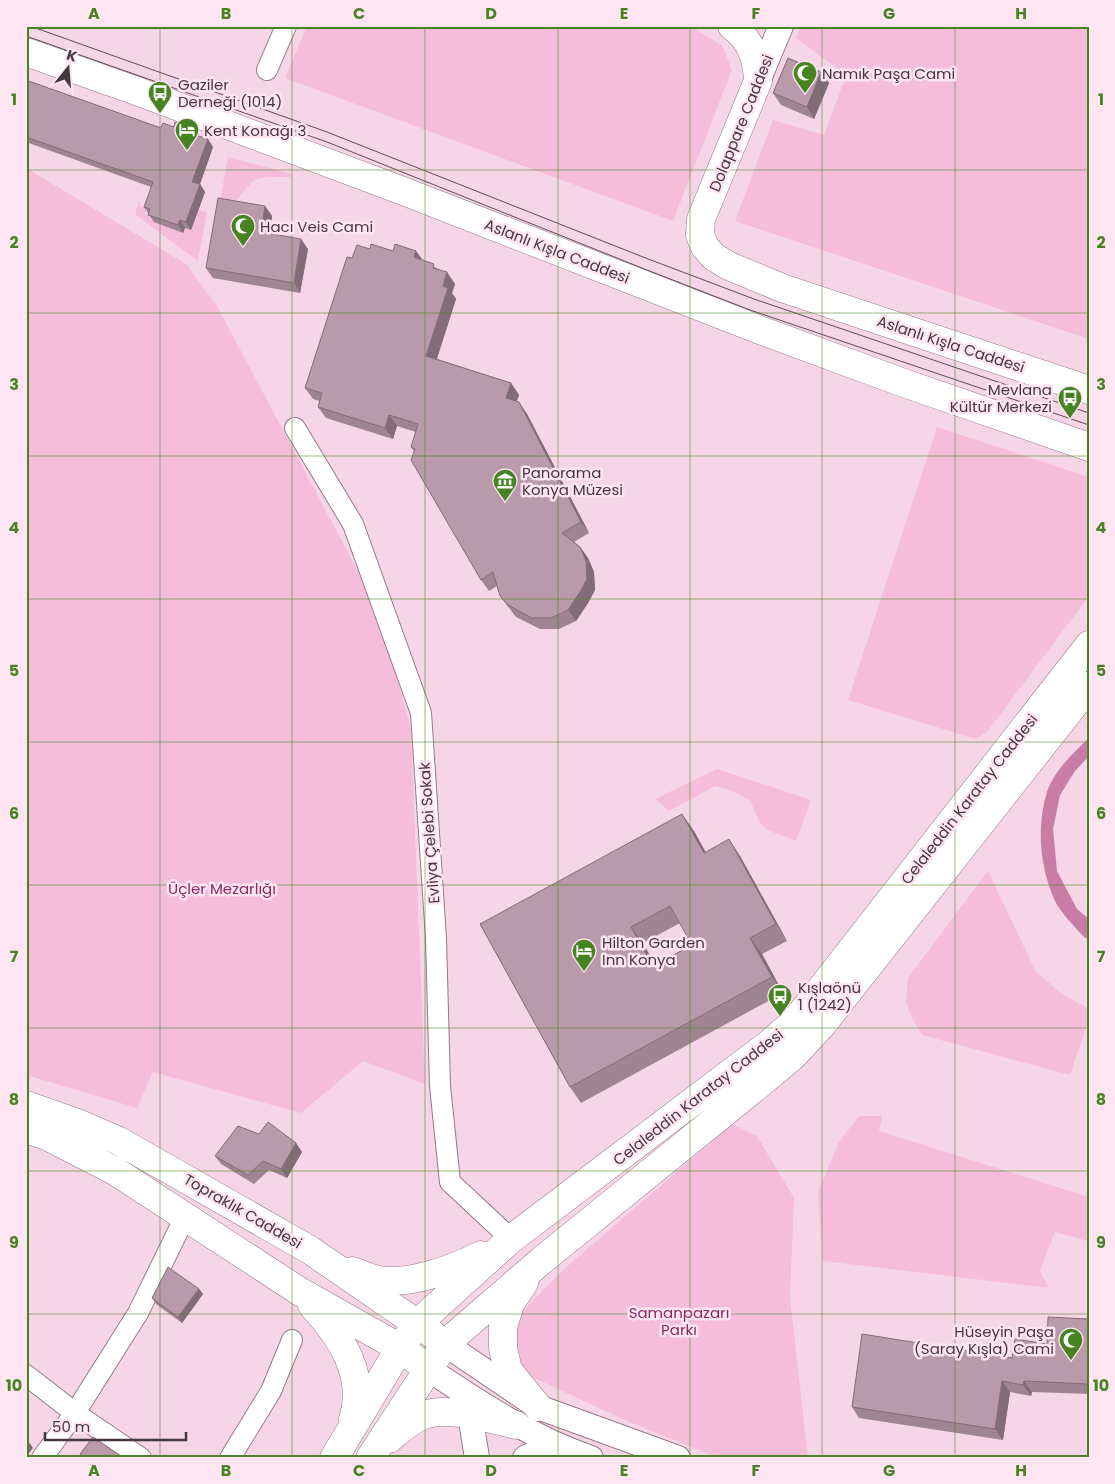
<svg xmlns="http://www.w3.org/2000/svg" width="1115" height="1484" font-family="Poppins,sans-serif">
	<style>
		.green { fill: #f6bdda }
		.water { fill: #c97ca6 }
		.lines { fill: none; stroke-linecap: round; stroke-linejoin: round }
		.minor-casing { stroke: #967887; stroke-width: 22 }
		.tertiary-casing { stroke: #967887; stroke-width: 26 }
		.secondary-casing { stroke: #967887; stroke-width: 29 }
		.minor { stroke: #fff; stroke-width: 20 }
		.tertiary { stroke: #fff; stroke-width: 24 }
		.secondary { stroke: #fff; stroke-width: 28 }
		.tram { stroke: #5c4d54; stroke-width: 1 }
		.wall { fill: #9f8492; fill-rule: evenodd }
		.shaded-wall { fill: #826c77 }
		.building { fill: #b99aaa; stroke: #826c77; fill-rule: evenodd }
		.grid { fill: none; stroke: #468321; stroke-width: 1; stroke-opacity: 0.55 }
		.labels { text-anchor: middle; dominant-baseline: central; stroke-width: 5; stroke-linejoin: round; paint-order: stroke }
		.poi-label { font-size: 15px; fill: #44373d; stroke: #ffe4f2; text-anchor: start }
		.street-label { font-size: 15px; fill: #44373d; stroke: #ffe4f2 }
		.park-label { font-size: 15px; fill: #852a62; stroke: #ffe4f2 }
		.neatline { fill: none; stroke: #468321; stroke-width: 2 }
		.grid-label { font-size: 16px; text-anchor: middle; font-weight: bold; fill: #468321 }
	</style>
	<rect width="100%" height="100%" fill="#f6d5e6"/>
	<path class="green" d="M 307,26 L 689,26 L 722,45 L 732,70 L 673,221 L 285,78 Z
		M 801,26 L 1089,26 L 1089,339 L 735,221 L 773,120 L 824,135 L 846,75 L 796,38 Z
		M 228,157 L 291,174 L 290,177 L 268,177 L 257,179 L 252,182 L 236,200 L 225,208 L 213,278 L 207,272 Z
		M 26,168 L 186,264 L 217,306 L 379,611 L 411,729 L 425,1084 L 363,1061 L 301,1113 L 153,1072 L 137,1108 L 26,1075 Z
		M 140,200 L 140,206 L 147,208 L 145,214 L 178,225 L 193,209 L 207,212 L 198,261 L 136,215 L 136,209 Z
		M 937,427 L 1089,477 L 1089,596 L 987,732 L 976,739 L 848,700 Z
		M 717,769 L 811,800 L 796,841 C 768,830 760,832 751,801 L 730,790 L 715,786 L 669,811 L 655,799 Z
		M 988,871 L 1036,972 L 1061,993 L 1089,1009 L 1089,1019 L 1070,1075 L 922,1035 L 912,1018 L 906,1003 L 908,978 Z
		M 859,1116 L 882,1116 L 879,1131 L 1089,1197 L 1088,1241 L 1055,1232 L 1040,1271 L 1049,1288 L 823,1261 L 818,1192 L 839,1142 Z
		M 732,1124 L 757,1136 L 794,1198 L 790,1297 L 808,1458 L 719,1458 L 627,1421 L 515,1369 L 509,1325 L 563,1270 Z"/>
	<path class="water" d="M 1089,738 L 1089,756 L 1075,771 L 1060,795 L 1053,829 L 1057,871 L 1077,909 L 1089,919 L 1089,940 L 1084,937 C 1075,927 1060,912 1055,901 C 1040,868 1036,827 1047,792 C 1054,771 1073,753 1089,738 Z"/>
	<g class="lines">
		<defs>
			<path id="minor" d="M 267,70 L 286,26
				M 295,428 L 353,524 L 421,713 L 436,938 L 440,1086 L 450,1182 L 511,1239
				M 26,1375 L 75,1413 L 141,1458
				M 42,1458 L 75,1413 L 138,1313 L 185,1217
				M 230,1458 L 271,1391 L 292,1340"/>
			<path id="tertiary" d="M 758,81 L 781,26
				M 445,1344 L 538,1407 L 678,1458
				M 427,1368 C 479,1403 532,1438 591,1458
				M 462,1398 L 470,1414 L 477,1458
				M 525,1458 L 528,1456 L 563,1448"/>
			<path id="secondary" d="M 732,26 C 751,40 757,58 758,81 L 701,219 L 700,235 L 705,247 L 714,257 L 729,266 L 782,288 L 1089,390
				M 26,52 L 134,90 L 403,191 L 760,330 L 901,382 L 1089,447
				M 26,1105 L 80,1124 L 119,1141 L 310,1250 L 432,1334
				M 26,1129 L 47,1136 L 115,1171 L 299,1291 L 400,1348 L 416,1360
				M 352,1271 C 359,1273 367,1277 374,1279 C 405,1287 454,1269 481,1255
				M 524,1283 L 510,1304 L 503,1327 L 503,1348 L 508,1370 L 538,1407
				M 312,1305 C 341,1337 367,1375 353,1420
				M 389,1439 C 399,1431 411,1419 424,1415 C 448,1406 491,1419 516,1425
				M 334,1458 L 400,1348 L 418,1323 L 511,1239 L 769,1044 L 795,1021 L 824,985 L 1089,645
				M 370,1458 L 445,1344 L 541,1261 L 757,1086 L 793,1056 L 821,1026 L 1089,686"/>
		</defs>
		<use href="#minor" class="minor-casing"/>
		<use href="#tertiary" class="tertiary-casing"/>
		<use href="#secondary" class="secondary-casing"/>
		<use href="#minor" class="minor"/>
		<use href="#tertiary" class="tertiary"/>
		<use href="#secondary" class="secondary"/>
		<path class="tram" d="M 30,26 L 327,132 L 643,257 L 754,299 L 1089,413
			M 26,36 L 327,142 L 647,270 L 750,310 L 1089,425"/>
	</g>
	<path class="wall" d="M 821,72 L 829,83 L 814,119 L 781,105 L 773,93 Z
		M 26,80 L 161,128 L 194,134 L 213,147 L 200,184 L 205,192 L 191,230 L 185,228 L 183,233 L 154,222 L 144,207 L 151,187 L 26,142 Z
		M 265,206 L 272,216 L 269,234 L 308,249 L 300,293 L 213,278 L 206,268 Z
		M 370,249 L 393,251 L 416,251 L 422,260 L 438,269 L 455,284 L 452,293 L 456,299 L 437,359 L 511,383 L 519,395 L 516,402 L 527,414 L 589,533 L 574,542 L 580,547 L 588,558 L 594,572 L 595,590 L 588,603 L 576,621 L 559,629 L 540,629 L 516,617 L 500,596 L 497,586 L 489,591 L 481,580 L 414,451 L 411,447 L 416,432 L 397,426 L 393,439 L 326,418 L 318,407 L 320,401 L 313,399 L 305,388 L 352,258 Z
		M 694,831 L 705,852 L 740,856 L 787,941 L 762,954 L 783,993 L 581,1103 L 570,1087 L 480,924 ZM 680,923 L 692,945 L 655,965 L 643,943 Z
		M 259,1134 L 296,1143 L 302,1152 L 287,1178 L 269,1170 L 254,1184 L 221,1164 L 215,1156 Z
		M 199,1289 L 203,1294 L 182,1323 L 156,1304 L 152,1298 Z
		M 1089,1319 L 1089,1394 L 1032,1392 L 1031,1396 L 1010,1392 L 1003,1440 L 859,1418 L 852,1407 L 1012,1358 L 1047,1344 Z"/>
	<path class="shaded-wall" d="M 821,72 L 829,83 L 814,119 L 807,107 Z
		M 189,127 L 195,135 L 187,132 Z
		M 208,139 L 213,147 L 200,184 L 205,192 L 191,230 L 186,222 L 192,182 Z
		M 265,206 L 272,216 L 268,242 L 261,232 Z
		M 180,220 L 185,228 L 183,233 L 178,225 Z
		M 301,239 L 308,249 L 300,293 L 294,283 Z
		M 416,251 L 424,262 L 414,257 Z
		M 447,272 L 455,284 L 452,293 L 456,299 L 434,367 L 426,356 L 443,286 Z
		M 511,383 L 519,395 L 514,409 L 506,398 Z
		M 519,402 L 527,414 L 589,533 L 581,522 Z
		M 389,415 L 397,426 L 393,439 L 385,428 Z
		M 580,547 L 588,558 L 594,572 L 595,590 L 588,603 L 576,621 L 568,610 Z
		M 682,814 L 694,831 L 715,869 L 704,853 Z
		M 729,839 L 740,856 L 787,941 L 776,924 Z
		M 631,927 L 643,943 L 664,982 L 653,966 Z
		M 750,938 L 762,954 L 783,993 L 772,977 Z
		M 296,1143 L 302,1152 L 287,1178 L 281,1169 Z
		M 199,1289 L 203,1294 L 182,1323 L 178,1317 Z
		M 1002,1381 L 1010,1392 L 1003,1440 L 995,1429 Z
		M 1024,1381 L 1032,1392 L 1031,1396 L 1023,1385 Z
		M 26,1438 L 33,1448 L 26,1457 Z"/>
	<path class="building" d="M 788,58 L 821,72 L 807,107 L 773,93 Z
		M 26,80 L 161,128 L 163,123 L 174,127 L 175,122 L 189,127 L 187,132 L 208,139 L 192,182 L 200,184 L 186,222 L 180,220 L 178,225 L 148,215 L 150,209 L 144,207 L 153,182 L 26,137 Z
		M 218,198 L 265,206 L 261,232 L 301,239 L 294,283 L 206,268 Z
		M 371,244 L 393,251 L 395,244 L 416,251 L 414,257 L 434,264 L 433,268 L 447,272 L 443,286 L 448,288 L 426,356 L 511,383 L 506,398 L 519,402 L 581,522 L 562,533 L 580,547 L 586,561 L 587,579 L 580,592 L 568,610 L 551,618 L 532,618 L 508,605 L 500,596 L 493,572 L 481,580 L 411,460 L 415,449 L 411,447 L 418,424 L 389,415 L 385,428 L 318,407 L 322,393 L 305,388 L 347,257 L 352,258 L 357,245 L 370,249 Z
		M 682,814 L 704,853 L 729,839 L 776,924 L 750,938 L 772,977 L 570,1087 L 480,924 ZM 670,906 L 692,945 L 653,966 L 631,927 Z
		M 268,1122 L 296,1143 L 281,1169 L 263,1161 L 248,1175 L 215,1156 L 238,1126 L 259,1134 Z
		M 168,1267 L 199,1289 L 178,1317 L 152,1298 Z
		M 1048,1317 L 1089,1319 L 1089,1384 L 1024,1381 L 1023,1385 L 1002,1381 L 995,1429 L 852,1407 L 862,1334 L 1012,1358 L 1015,1339 L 1047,1344 Z
		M 93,1437 L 124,1458 L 82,1458 L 83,1456 L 80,1454 Z"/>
	<path class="grid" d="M 160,26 L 160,1458M 292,26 L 292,1458M 425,26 L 425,1458M 558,26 L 558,1458M 690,26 L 690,1458M 822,26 L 822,1458M 955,26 L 955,1458M 26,170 L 1089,170M 26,313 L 1089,313M 26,456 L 1089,456M 26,599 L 1089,599M 26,742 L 1089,742M 26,885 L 1089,885M 26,1028 L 1089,1028M 26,1171 L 1089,1171M 26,1314 L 1089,1314"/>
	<defs>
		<symbol id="mosque-pin" viewBox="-11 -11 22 30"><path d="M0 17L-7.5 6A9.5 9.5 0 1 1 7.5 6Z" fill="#468321" stroke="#ffe4f2"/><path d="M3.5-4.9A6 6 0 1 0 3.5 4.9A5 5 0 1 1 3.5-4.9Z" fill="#fff"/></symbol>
		<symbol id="bus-pin" viewBox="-11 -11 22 30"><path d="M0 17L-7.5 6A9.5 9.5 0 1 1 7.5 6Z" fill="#468321" stroke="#ffe4f2"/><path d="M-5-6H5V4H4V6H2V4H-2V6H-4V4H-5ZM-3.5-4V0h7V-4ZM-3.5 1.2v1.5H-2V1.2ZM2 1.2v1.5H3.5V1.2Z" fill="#fff"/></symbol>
		<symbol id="hotel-pin" viewBox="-11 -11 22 30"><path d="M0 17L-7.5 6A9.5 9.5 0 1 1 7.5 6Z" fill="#468321" stroke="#ffe4f2"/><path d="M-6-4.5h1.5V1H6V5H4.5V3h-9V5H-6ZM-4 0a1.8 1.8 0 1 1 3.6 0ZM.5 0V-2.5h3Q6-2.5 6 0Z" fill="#fff"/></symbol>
		<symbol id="museum-pin" viewBox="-11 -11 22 30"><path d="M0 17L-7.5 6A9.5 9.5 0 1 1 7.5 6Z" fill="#468321" stroke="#ffe4f2"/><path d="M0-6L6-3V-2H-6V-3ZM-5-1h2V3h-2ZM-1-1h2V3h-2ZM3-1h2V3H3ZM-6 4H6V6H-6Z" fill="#fff"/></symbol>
	</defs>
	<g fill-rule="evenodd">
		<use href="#mosque-pin" x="791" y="59" width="28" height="38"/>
		<use href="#bus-pin" x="146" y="79" width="28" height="38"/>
		<use href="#hotel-pin" x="173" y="116" width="28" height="38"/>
		<use href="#mosque-pin" x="229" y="212" width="28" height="38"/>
		<use href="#bus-pin" x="1056" y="384" width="28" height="38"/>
		<use href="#museum-pin" x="491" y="467" width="28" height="38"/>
		<use href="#hotel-pin" x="570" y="937" width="28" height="38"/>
		<use href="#bus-pin" x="766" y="982" width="28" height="38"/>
		<use href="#mosque-pin" x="1057" y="1326" width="28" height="38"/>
	</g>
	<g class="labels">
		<g class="poi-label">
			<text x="822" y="73">Namık Paşa Cami</text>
			<text x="178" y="84">Gaziler<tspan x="178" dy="17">Derneği (1014)</tspan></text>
			<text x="204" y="130">Kent Konağı 3</text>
			<text x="260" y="226">Hacı Veis Cami</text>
			<text x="1052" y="389" text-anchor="end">Mevlana<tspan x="1052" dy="17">Kültür Merkezi</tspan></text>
			<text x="522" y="472">Panorama<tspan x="522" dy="17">Konya Müzesi</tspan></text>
			<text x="602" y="942">Hilton Garden<tspan x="602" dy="17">Inn Konya</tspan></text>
			<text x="798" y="987">Kışlaönü<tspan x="798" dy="17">1 (1242)</tspan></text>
			<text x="1054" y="1331" text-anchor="end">Hüseyin Paşa<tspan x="1054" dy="17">(Saray Kışla) Cami</tspan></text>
		</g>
		<g class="street-label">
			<text transform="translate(741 123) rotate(-68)">Dolappare Caddesi</text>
			<text transform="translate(557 251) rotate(21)">Aslanlı Kışla Caddesi</text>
			<text transform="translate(951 344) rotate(18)">Aslanlı Kışla Caddesi</text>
			<text transform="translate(969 799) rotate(-52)">Celaleddin Karatay Caddesi</text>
			<text transform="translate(429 833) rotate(-94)">Evliya Çelebi Sokak</text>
			<text transform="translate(698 1097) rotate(-38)">Celaleddin Karatay Caddesi</text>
			<text transform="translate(243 1211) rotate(30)">Topraklık Caddesi</text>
		</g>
		<g class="park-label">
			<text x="222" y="888">Üçler Mezarlığı</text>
			<text x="679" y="1312">Samanpazarı<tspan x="679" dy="17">Parkı</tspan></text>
		</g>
	</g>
	<rect width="1115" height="1484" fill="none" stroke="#ffe4f2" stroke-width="55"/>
	<g transform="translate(68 68) rotate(17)" stroke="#ffe4f2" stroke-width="4" paint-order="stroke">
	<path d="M0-4L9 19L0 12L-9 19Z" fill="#44373d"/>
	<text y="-8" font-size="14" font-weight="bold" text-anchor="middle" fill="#44373d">K</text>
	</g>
	<path d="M45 1432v8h141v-8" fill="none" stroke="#44373d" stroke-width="2.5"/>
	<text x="52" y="1432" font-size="15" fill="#44373d" stroke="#ffe4f2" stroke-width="4" paint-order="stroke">50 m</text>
	<rect x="28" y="28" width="1060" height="1428" class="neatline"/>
	<g class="grid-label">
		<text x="94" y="19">A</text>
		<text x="226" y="19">B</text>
		<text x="359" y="19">C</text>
		<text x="491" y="19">D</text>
		<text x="624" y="19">E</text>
		<text x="756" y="19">F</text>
		<text x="889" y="19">G</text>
		<text x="1021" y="19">H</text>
		<text x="14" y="105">1</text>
		<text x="1101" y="105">1</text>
		<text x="14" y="248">2</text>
		<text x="1101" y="248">2</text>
		<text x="14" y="390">3</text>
		<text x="1101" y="390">3</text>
		<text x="14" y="533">4</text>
		<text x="1101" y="533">4</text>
		<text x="14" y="676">5</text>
		<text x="1101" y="676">5</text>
		<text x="14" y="819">6</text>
		<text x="1101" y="819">6</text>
		<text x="14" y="962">7</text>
		<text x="1101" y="962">7</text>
		<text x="14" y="1105">8</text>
		<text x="1101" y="1105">8</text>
		<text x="14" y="1248">9</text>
		<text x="1101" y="1248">9</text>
		<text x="14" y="1391">10</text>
		<text x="1101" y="1391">10</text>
		<text x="94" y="1476">A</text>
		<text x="226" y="1476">B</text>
		<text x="359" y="1476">C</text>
		<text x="491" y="1476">D</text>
		<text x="624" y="1476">E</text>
		<text x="756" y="1476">F</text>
		<text x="889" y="1476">G</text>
		<text x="1021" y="1476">H</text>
	</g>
</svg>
